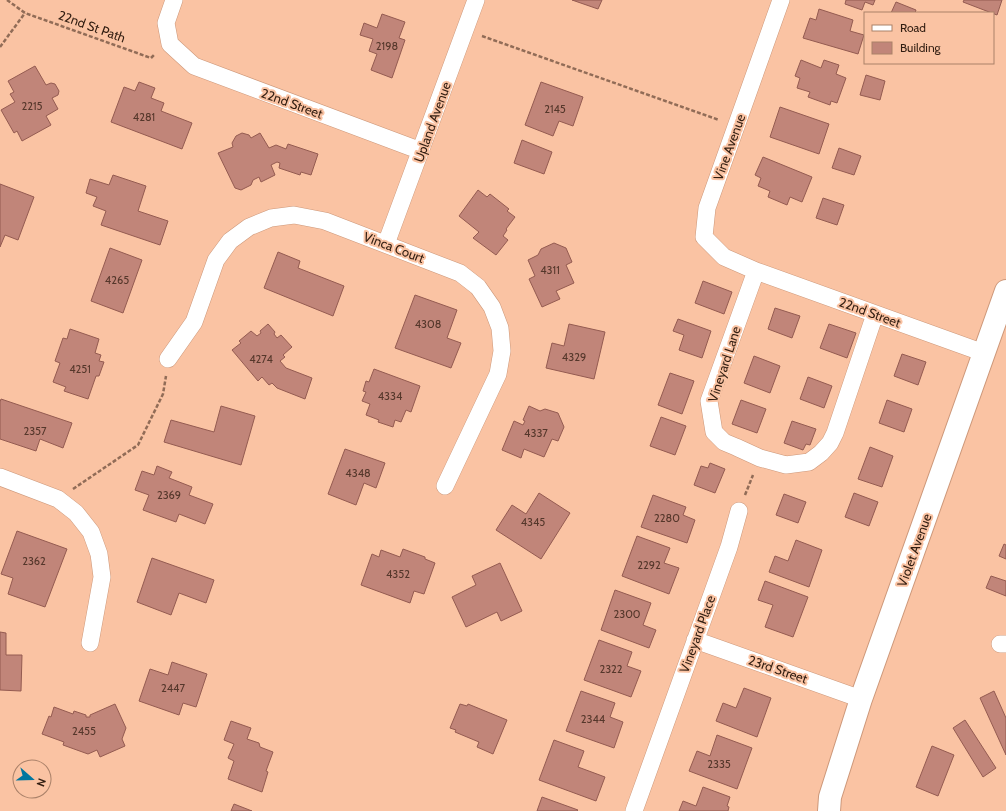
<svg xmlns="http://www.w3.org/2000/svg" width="1006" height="811" font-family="Cabin,sans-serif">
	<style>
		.building { fill: #c18579; stroke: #945b51 }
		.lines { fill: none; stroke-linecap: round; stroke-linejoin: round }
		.street-casing { stroke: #cd987a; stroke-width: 18 }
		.secondary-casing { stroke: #cd987a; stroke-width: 24 }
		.path { stroke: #916c57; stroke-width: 2.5; stroke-dasharray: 4 2; stroke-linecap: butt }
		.street { stroke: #fff; stroke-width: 17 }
		.secondary { stroke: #fff; stroke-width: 22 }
		.labels { text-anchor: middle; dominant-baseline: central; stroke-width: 4; stroke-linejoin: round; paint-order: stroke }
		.number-label { font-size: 11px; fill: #55372b }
		.street-label { font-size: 13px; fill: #311d11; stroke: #fac3a3 }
	</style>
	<rect width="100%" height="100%" fill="#fac3a3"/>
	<path class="building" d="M 572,0 L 602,0 L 598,9 Z
		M 846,0 L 875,0 L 873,5 L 865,2 L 862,10 L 845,4 Z
		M 964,0 L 1002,0 L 997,15 L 963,2 Z
		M 896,2 L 916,10 L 915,13 L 891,13 Z
		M 819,9 L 853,20 L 850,31 L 864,35 L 858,54 L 803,38 L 810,18 L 816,20 Z
		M 382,14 L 405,22 L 399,38 L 405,40 L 392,78 L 371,70 L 377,54 L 369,51 L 373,39 L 360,35 L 364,23 L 377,28 Z
		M 801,60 L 821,68 L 824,60 L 839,65 L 836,74 L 846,78 L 837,103 L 831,101 L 830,105 L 808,97 L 810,92 L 797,88 L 800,78 L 795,76 Z
		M 35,66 L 46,85 L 51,83 L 55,84 L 59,91 L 58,95 L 52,98 L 58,109 L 46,116 L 51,125 L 22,141 L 17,131 L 14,133 L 1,110 L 15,102 L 10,94 L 14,92 L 8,81 Z
		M 866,75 L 885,81 L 880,100 L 860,95 Z
		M 139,82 L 155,88 L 151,98 L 164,103 L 161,111 L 192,123 L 182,149 L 111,122 L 124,87 L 135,91 Z
		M 541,82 L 583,97 L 573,126 L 559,121 L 553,136 L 525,125 Z
		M 780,107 L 829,124 L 819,154 L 770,137 Z
		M 242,133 L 249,135 L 251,138 L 260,133 L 269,148 L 276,145 L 286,149 L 288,144 L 318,154 L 311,175 L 301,172 L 300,175 L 279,168 L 280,163 L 277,162 L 271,165 L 275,175 L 261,182 L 259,177 L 253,180 L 251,185 L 241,190 L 235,188 L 218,153 L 233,147 L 232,143 L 236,136 Z
		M 522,140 L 552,152 L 544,174 L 514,163 Z
		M 839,148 L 861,156 L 854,175 L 832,168 Z
		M 763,157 L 812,177 L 802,202 L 790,197 L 787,205 L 768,197 L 770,191 L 758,186 L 761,178 L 755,175 Z
		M 113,175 L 146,186 L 138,211 L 168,221 L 160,245 L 101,225 L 106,211 L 93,206 L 97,197 L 86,193 L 90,179 L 109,185 Z
		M 0,184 L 34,197 L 18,240 L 5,235 L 0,247 Z
		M 478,190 L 487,197 L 490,194 L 509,209 L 507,211 L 515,217 L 506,229 L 507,230 L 503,236 L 508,240 L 496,255 L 473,238 L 479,232 L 459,216 Z
		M 823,198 L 844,205 L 837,225 L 816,218 Z
		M 554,243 L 566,248 L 572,262 L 566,265 L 574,283 L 556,291 L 560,299 L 542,307 L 529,279 L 535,276 L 528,260 L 538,255 L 541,249 Z
		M 110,248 L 142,260 L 123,313 L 91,301 Z
		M 278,252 L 300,261 L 298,268 L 344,286 L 333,316 L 264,288 Z
		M 703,281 L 732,292 L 724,314 L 695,303 Z
		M 415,295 L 457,310 L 447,338 L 461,343 L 451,368 L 395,348 Z
		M 775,308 L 800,316 L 792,338 L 768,329 Z
		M 678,319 L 711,331 L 702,358 L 679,350 L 684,335 L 673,331 Z
		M 268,324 L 275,332 L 274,334 L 277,338 L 281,335 L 292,347 L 283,355 L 285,357 L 280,361 L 286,368 L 312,378 L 305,399 L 277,388 L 272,383 L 269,385 L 262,377 L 258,381 L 232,350 L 241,343 L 239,341 L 251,331 L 257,336 L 261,333 L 260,331 Z
		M 569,324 L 605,332 L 594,379 L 546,368 L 552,343 L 564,346 Z
		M 829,324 L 856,333 L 847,358 L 820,348 Z
		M 70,329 L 99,339 L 95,353 L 101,355 L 99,361 L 104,362 L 99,376 L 96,376 L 88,399 L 64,391 L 66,387 L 53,382 L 60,363 L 55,361 L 63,338 L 67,339 Z
		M 902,354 L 926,362 L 918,385 L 894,376 Z
		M 754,356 L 780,366 L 770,393 L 744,383 Z
		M 374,369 L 420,386 L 411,412 L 406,410 L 401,422 L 395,420 L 393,427 L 378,422 L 379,420 L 366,415 L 370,404 L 362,401 L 366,392 L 363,391 L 366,381 L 369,382 Z
		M 670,373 L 694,381 L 682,414 L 658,405 Z
		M 808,377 L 832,386 L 824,408 L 800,399 Z
		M 1,399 L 72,423 L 63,448 L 40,439 L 36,451 L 0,439 L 0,402 Z
		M 741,400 L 766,409 L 757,433 L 732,424 Z
		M 887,400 L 912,409 L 904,432 L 879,423 Z
		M 221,406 L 255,416 L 241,465 L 164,442 L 171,420 L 214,432 Z
		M 529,406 L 540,411 L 545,409 L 558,413 L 564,427 L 558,441 L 552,439 L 544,457 L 524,449 L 521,458 L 502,450 L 514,421 L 523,425 L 525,421 L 523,420 Z
		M 661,417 L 686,426 L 675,455 L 650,446 Z
		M 792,421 L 816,429 L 810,445 L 806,444 L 803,450 L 784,443 Z
		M 870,447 L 893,456 L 882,487 L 858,479 Z
		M 345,449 L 385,463 L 376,488 L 364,483 L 356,505 L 328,494 Z
		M 710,463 L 725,469 L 715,493 L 694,485 L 701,466 L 708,468 Z
		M 157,466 L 172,472 L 169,478 L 192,487 L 189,495 L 213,504 L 205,524 L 179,514 L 176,522 L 143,510 L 149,495 L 135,490 L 142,471 L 154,475 Z
		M 539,493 L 570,513 L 541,559 L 496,530 L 512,505 L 526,514 Z
		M 854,493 L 878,502 L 869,526 L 845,517 Z
		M 784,494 L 806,502 L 798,523 L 776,515 Z
		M 653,495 L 686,507 L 683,515 L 695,520 L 687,543 L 641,527 Z
		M 17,531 L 67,549 L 45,607 L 8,594 L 13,578 L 1,574 Z
		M 637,536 L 670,548 L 664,563 L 679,568 L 669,594 L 622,576 Z
		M 796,540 L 822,550 L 809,587 L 769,572 L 775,556 L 788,561 Z
		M 1004,544 L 1006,545 L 1006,559 L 999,556 Z
		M 403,549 L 425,557 L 425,559 L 435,563 L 424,594 L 414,591 L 410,603 L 361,585 L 372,554 L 379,557 L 381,550 L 400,557 Z
		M 152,558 L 214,580 L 206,603 L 179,593 L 171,615 L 137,602 Z
		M 500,563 L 522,611 L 501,621 L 497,612 L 466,627 L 452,597 L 476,585 L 472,576 Z
		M 991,576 L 1006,581 L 1006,596 L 986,588 Z
		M 765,581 L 808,597 L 793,637 L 765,627 L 773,605 L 758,600 Z
		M 615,590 L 651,603 L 643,625 L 656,630 L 649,648 L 601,630 Z
		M 0,632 L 6,633 L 6,655 L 22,655 L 21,691 L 0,690 Z
		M 599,640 L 632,652 L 627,666 L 641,671 L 631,697 L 584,680 Z
		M 172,662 L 207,674 L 196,707 L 183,703 L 179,715 L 139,701 L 150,669 L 168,675 Z
		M 744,688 L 771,698 L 757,737 L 716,721 L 723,703 L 736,708 Z
		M 581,691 L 615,703 L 610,717 L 623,722 L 614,748 L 566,731 Z
		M 994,691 L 1006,718 L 1006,755 L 980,698 Z
		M 115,704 L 126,728 L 122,739 L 125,746 L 100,757 L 97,750 L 88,754 L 63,745 L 64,742 L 42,734 L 49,716 L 51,717 L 54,707 L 73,714 L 74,711 L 86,715 L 86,717 L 90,717 L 90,715 Z
		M 460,704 L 467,706 L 468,704 L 507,720 L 493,754 L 477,747 L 479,742 L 455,732 L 456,730 L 450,728 Z
		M 965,720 L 996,768 L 983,777 L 953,728 Z
		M 231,721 L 251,728 L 247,739 L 259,743 L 260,747 L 273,752 L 266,771 L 268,772 L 262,792 L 228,779 L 234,761 L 228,758 L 234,744 L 224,740 Z
		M 717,735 L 752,748 L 737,789 L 689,771 L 697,751 L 710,756 Z
		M 554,740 L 584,751 L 578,767 L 605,777 L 596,801 L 539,780 Z
		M 932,746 L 954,755 L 938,796 L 916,787 Z
		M 703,787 L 730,797 L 727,806 L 729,807 L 728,811 L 679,811 L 683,801 L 696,806 Z
		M 542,797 L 578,810 L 577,811 L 537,811 Z
		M 234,804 L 252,811 L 231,811 Z"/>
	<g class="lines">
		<defs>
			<path id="street" d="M 174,0 L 166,23 L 170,44 L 194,66 L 421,151
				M 781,0 L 707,208 L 704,237 L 724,257 L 756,271 L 984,353
				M 386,244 L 476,0
				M 756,271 L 709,401 L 714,432 L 724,442 L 736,447 L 760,458 L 786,465 L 809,462 L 821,453 L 830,443 L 835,433 L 875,314
				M 168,359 L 194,322 L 216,260 L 230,241 L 249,227 L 271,218 L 294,215 L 325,221 L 460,273 L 478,287 L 492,307 L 500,328 L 502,351 L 498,374 L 445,486
				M 0,477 L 58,499 L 76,513 L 91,532 L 99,554 L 102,577 L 90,643
				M 695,640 L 861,699
				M 1000,644 L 1006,644
				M 634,811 L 729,547 L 739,511"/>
			<path id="secondary" d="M 829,811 L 830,797 L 861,699 L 1006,291"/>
		</defs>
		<use href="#street" class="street-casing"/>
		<use href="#secondary" class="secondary-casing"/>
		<path class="path" d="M 7,0 L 25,13 L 151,58 L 155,54
			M 482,36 L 719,120
			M 0,47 L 25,13
			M 73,489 L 138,445 L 163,394 L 166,376
			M 745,495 L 753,475"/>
		<use href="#street" class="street"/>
		<use href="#secondary" class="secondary"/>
	</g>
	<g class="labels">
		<g class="number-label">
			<text x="387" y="46">2198</text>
			<text x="32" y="106">2215</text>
			<text x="555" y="109">2145</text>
			<text x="144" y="117">4281</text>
			<text x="550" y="270">4311</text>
			<text x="117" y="280">4265</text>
			<text x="428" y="324">4308</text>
			<text x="574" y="357">4329</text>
			<text x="261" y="359">4274</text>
			<text x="80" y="369">4251</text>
			<text x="390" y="396">4334</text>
			<text x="35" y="431">2357</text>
			<text x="536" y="433">4337</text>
			<text x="358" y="473">4348</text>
			<text x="169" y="495">2369</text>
			<text x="667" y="518">2280</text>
			<text x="533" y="522">4345</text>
			<text x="34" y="561">2362</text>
			<text x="649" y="565">2292</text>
			<text x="398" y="574">4352</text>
			<text x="627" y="614">2300</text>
			<text x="611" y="669">2322</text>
			<text x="173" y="688">2447</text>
			<text x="593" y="719">2344</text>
			<text x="84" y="731">2455</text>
			<text x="719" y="764">2335</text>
		</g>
		<g class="street-label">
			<text transform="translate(92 26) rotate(20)">22nd St Path</text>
			<text transform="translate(292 103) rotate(20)">22nd Street</text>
			<text transform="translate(432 122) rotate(-70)">Upland Avenue</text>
			<text transform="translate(729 147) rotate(-70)">Vine Avenue</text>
			<text transform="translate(394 247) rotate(21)">Vinca Court</text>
			<text transform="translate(870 312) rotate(20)">22nd Street</text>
			<text transform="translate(724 364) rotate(-72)">Vineyard Lane</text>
			<text transform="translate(914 550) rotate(-70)">Violet Avenue</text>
			<text transform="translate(697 634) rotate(-70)">Vineyard Place</text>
			<text transform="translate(778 669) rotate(19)">23rd Street</text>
		</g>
	</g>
	<rect x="864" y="12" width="130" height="52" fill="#fac3a3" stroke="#aa8169"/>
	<rect x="872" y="25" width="20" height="6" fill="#ffffff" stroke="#aa8169"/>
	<text x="900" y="32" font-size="12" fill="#311d11">Road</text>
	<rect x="872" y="42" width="20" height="12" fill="#c18579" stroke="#aa8169"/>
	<text x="900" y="52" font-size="12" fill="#311d11">Building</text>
	<g transform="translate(32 779) rotate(110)"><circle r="19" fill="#fac3a3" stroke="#aa8169"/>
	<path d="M0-3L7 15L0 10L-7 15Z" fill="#00769f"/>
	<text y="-6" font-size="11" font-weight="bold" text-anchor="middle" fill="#311d11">N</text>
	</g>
</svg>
